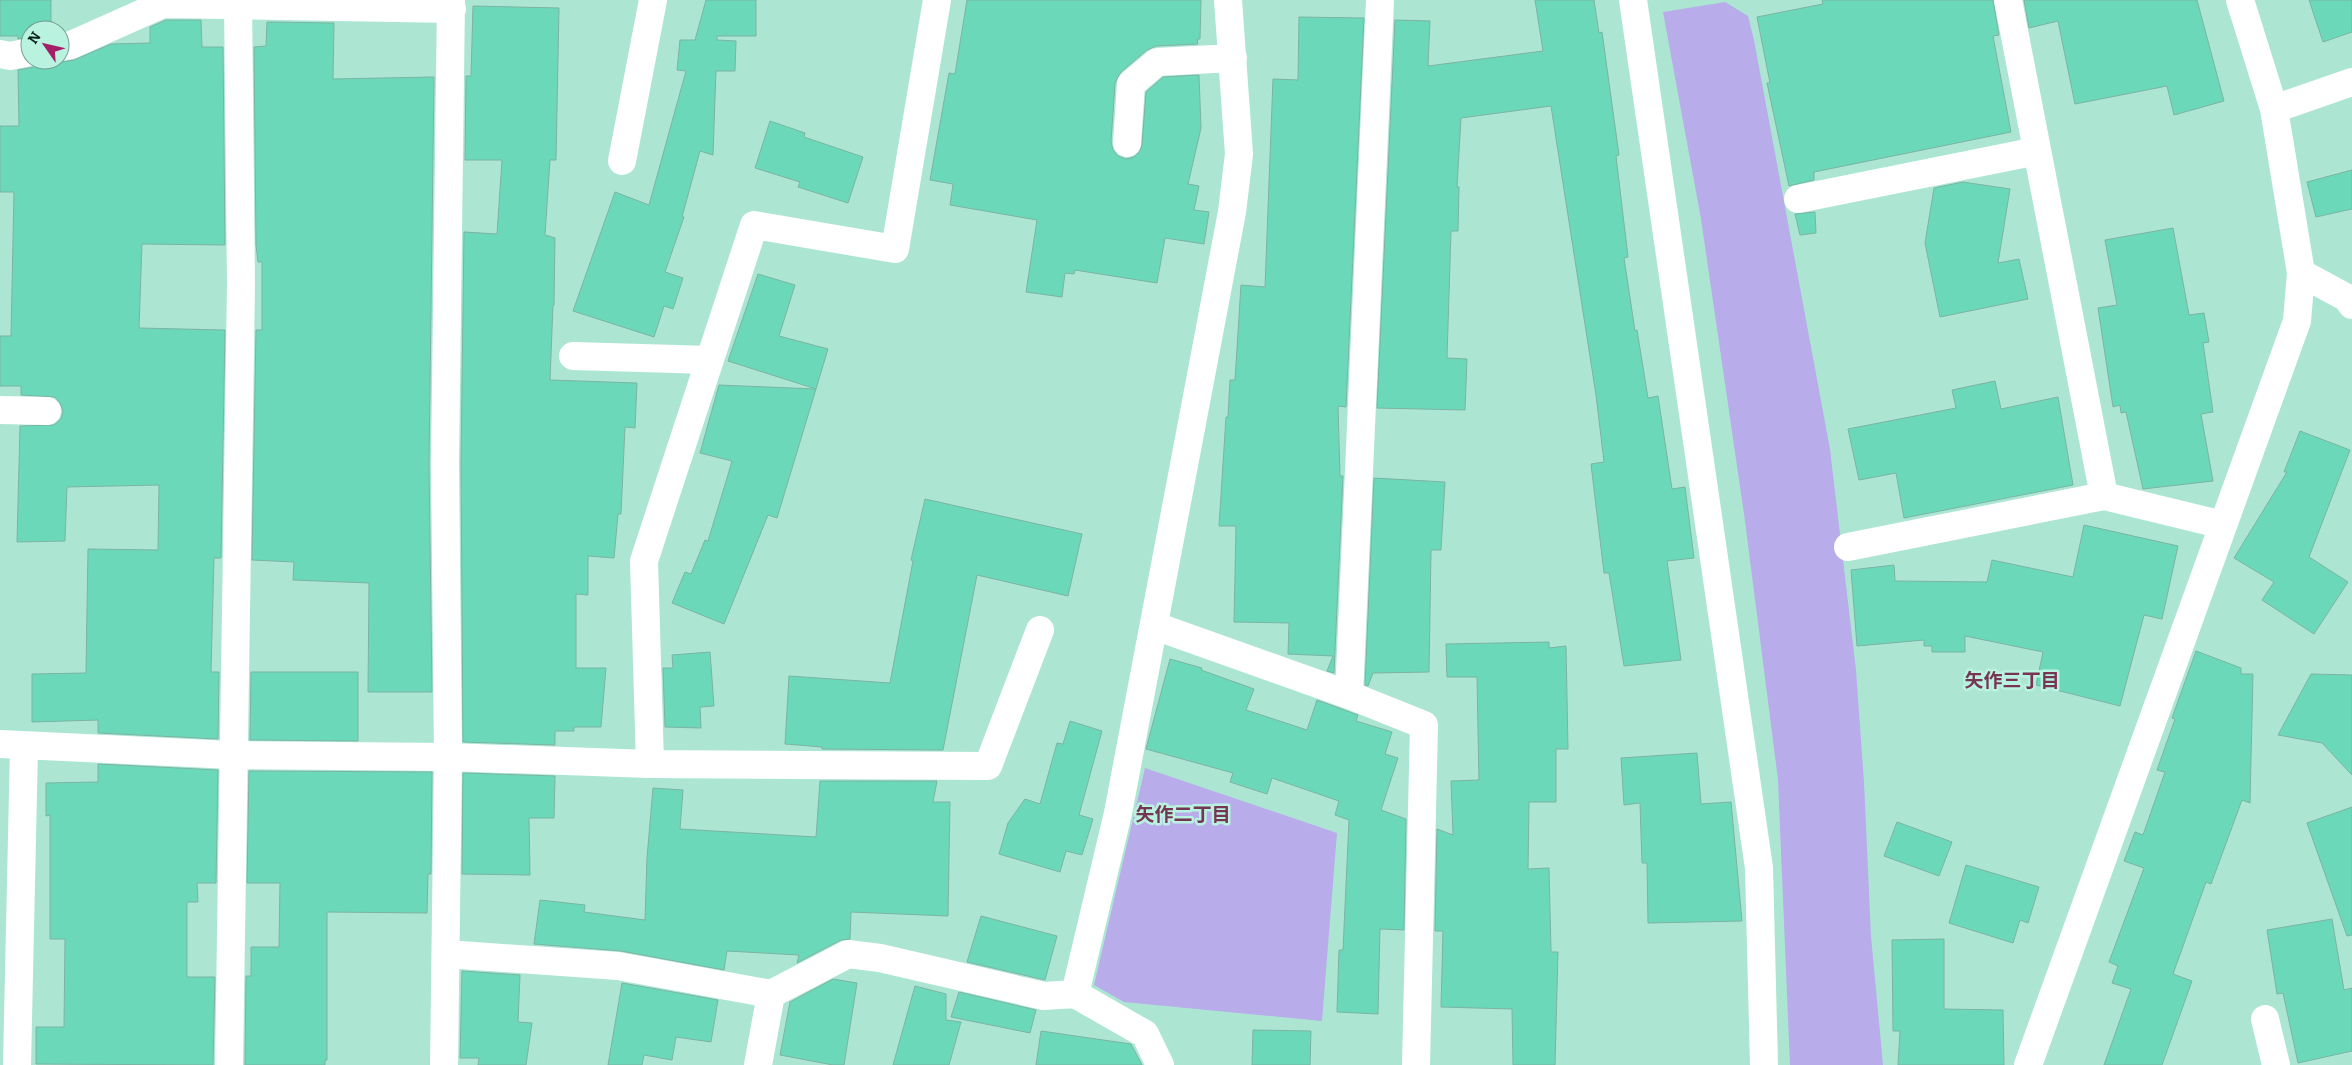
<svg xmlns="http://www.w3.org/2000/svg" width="2352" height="1065" font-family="Bitter,'Noto Sans JP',serif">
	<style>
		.green { fill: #b8aceb }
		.building { fill: #6cd8ba; stroke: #7bb4a2 }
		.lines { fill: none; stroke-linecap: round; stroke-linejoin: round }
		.minor { stroke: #fff; stroke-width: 28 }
		.labels { text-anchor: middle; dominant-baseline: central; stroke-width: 5; stroke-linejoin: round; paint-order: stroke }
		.neighbourhood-label { font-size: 19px; font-weight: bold; fill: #773554; stroke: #b9f3e0 }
	</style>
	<rect width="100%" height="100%" fill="#ace6d3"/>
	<path class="green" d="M 1725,2 L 1748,16 L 1754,40 L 1830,449 L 1856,670 L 1864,782 L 1871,936 L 1883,1065 L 1790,1065 L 1778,780 L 1745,521 L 1701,219 L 1663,12 Z
		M 1145,768 L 1337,833 L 1322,1021 L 1124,1002 L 1094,985 Z"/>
	<path class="building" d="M 0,0 L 51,0 L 51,30 L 30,30 L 30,37 L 18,39 L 18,36 L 0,36 Z
		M 706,0 L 756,0 L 756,36 L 717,36 L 717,40 L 736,41 L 735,71 L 716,71 L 713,155 L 700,151 L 682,217 L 684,217 L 665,272 L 683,278 L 673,309 L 664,306 L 654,337 L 573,311 L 615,192 L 649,205 L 686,71 L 677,70 L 680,40 L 695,40 Z
		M 967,0 L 1201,0 L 1200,39 L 1197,39 L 1198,44 L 1156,46 L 1147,50 L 1121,72 L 1115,83 L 1111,142 L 1113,150 L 1118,156 L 1126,159 L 1134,157 L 1140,151 L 1142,145 L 1146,92 L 1163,77 L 1199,75 L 1201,128 L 1188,184 L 1199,186 L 1194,210 L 1209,212 L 1204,244 L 1165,238 L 1157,283 L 1075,270 L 1074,274 L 1065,273 L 1062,297 L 1026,292 L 1037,220 L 950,205 L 953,184 L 930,180 L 949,73 L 955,74 Z
		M 1535,0 L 1594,0 L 1599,33 L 1602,32 L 1619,155 L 1616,156 L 1628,257 L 1624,258 L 1635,331 L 1637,330 L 1648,398 L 1658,396 L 1672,489 L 1685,487 L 1694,558 L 1667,561 L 1681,660 L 1624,666 L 1609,573 L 1604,573 L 1591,464 L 1604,462 L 1596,395 L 1551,106 L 1461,118 L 1457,187 L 1459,187 L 1458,231 L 1451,231 L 1447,358 L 1467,359 L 1465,410 L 1377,408 L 1395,20 L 1430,21 L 1428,66 L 1543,51 Z
		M 1822,0 L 1993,0 L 1999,35 L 1993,36 L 2011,132 L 1814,172 L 1814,180 L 1789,186 L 1767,83 L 1770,83 L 1757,17 L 1823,4 Z
		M 2024,0 L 2197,0 L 2224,101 L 2174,115 L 2167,86 L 2075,104 L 2058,21 L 2029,28 Z
		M 2309,0 L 2352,0 L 2352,32 L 2323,42 Z
		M 473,6 L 559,8 L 556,160 L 550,160 L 545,235 L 555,238 L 554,305 L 553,305 L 550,380 L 637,383 L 635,428 L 625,427 L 621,514 L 618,514 L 614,558 L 588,556 L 588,595 L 576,594 L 576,668 L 606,668 L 601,727 L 574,727 L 574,731 L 555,731 L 555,745 L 463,742 L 461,464 L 464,232 L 497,234 L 502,160 L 465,160 L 466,76 L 471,76 Z
		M 1299,17 L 1364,18 L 1346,407 L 1338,406 L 1340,476 L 1343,476 L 1334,673 L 1327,671 L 1333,656 L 1288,654 L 1289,623 L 1234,622 L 1236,526 L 1219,526 L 1226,417 L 1228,417 L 1230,380 L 1235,380 L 1241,285 L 1265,287 L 1273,79 L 1298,80 Z
		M 166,20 L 201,20 L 202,47 L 223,47 L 225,245 L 142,244 L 139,328 L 225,330 L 221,558 L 214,558 L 211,672 L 219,672 L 218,739 L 98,733 L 98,720 L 32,722 L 32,674 L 86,673 L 88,549 L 158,550 L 159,485 L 67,487 L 65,541 L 17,542 L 20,426 L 54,425 L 61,419 L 63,411 L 60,403 L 55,397 L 21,395 L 21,386 L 0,386 L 0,336 L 11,336 L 14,192 L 0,192 L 0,126 L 19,126 L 18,70 L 34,67 L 43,60 L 62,62 L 74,60 L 111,44 L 150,43 L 150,27 Z
		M 267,22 L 334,23 L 333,79 L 434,77 L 429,464 L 432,692 L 368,692 L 369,583 L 293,580 L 294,562 L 252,560 L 256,330 L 262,330 L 262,262 L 258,262 L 256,245 L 254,47 L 266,46 Z
		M 770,121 L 805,133 L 804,137 L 863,157 L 848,203 L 798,187 L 800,182 L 755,168 Z
		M 2352,170 L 2352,209 L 2316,217 L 2307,182 Z
		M 1963,182 L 2010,189 L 1998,263 L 2019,259 L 2028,299 L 1940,317 L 1925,243 L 1934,188 Z
		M 1815,212 L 1816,233 L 1800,235 L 1795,214 Z
		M 2173,228 L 2189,315 L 2204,313 L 2209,342 L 2203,343 L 2213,412 L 2201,414 L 2213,481 L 2143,489 L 2126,412 L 2121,413 L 2120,405 L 2113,407 L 2098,308 L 2117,305 L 2105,240 Z
		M 758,274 L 795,285 L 779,336 L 828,349 L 816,389 L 728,361 Z
		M 1995,381 L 2001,409 L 2058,397 L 2073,485 L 1904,518 L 1896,473 L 1859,480 L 1848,429 L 1956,408 L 1952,390 Z
		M 719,385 L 816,389 L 777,518 L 768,515 L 724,624 L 672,603 L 685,572 L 691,574 L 705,540 L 708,541 L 730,468 L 732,461 L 700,453 Z
		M 2300,431 L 2350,450 L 2309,557 L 2348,582 L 2314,634 L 2262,600 L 2274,582 L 2234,558 L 2287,472 L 2284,472 Z
		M 1374,478 L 1445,482 L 1441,550 L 1431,550 L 1429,672 L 1373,673 L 1368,686 L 1365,685 Z
		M 925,499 L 1082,534 L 1068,596 L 977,575 L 943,750 L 822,749 L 822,747 L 785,744 L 789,676 L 890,683 L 913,561 L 911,560 Z
		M 2084,525 L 2178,546 L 2162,619 L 2144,615 L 2120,706 L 2036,685 L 2043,652 L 1965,636 L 1965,652 L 1932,652 L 1932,646 L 1924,646 L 1924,640 L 1857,646 L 1851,570 L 1894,565 L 1895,581 L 1987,582 L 1992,560 L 2073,577 Z
		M 1549,642 L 1549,648 L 1566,646 L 1568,749 L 1556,749 L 1556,802 L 1529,802 L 1528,869 L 1549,868 L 1551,952 L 1558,952 L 1555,1065 L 1513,1065 L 1512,1009 L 1441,1007 L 1443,931 L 1435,931 L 1437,829 L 1453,835 L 1451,781 L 1479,780 L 1477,677 L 1447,677 L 1446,644 Z
		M 2196,651 L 2241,668 L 2241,674 L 2253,674 L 2250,803 L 2242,800 L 2211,884 L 2206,882 L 2173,974 L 2192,981 L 2162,1065 L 2104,1065 L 2131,989 L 2112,983 L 2118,966 L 2109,962 L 2144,868 L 2124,861 L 2135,832 L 2143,835 L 2165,772 L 2157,770 L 2175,719 L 2172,718 Z
		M 710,652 L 714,706 L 700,707 L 701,728 L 665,727 L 663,668 L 673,668 L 672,655 Z
		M 1170,659 L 1202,668 L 1201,670 L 1254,689 L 1246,710 L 1307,730 L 1317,700 L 1358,715 L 1356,721 L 1392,732 L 1385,754 L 1398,758 L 1381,810 L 1406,819 L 1404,930 L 1380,929 L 1378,1014 L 1337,1012 L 1339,950 L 1343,950 L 1349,820 L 1335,815 L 1339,801 L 1272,778 L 1267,794 L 1230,782 L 1233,773 L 1146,749 Z
		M 251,672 L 358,672 L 358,741 L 250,740 Z
		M 2311,674 L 2352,675 L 2352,775 L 2322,743 L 2278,735 Z
		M 1070,721 L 1102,731 L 1079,815 L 1093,819 L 1082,855 L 1066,851 L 1060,872 L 999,854 L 1008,823 L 1025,799 L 1040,804 L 1057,743 L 1063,744 Z
		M 1697,753 L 1701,804 L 1731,802 L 1742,921 L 1648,923 L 1647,863 L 1642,863 L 1640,803 L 1624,805 L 1621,758 Z
		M 98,764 L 218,770 L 216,883 L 197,883 L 198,902 L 187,902 L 187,977 L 215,977 L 213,1065 L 36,1064 L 36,1027 L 64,1027 L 65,939 L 50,939 L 50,815 L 46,816 L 46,783 L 98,782 Z
		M 249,771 L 432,772 L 431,874 L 428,874 L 427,913 L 327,912 L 327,1060 L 325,1060 L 325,1065 L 245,1065 L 246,976 L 251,976 L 251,947 L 279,947 L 280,883 L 247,883 Z
		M 463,773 L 555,776 L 554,818 L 529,818 L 530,875 L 462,874 Z
		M 820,781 L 937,781 L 933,802 L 950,802 L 948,916 L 851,912 L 850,939 L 841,940 L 797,963 L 799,955 L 727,951 L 724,970 L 621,951 L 534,944 L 540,900 L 585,905 L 584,912 L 645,920 L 647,858 L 653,788 L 683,790 L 680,829 L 816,837 Z
		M 2352,807 L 2352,935 L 2347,936 L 2307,823 Z
		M 1897,822 L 1952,842 L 1939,876 L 1884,856 Z
		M 1966,865 L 2039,887 L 2028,923 L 2020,920 L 2013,943 L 1949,923 Z
		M 981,916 L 1057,936 L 1045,980 L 967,962 Z
		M 2332,919 L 2344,990 L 2352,988 L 2352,1051 L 2298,1063 L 2283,993 L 2277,994 L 2267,930 Z
		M 1944,939 L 1944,1009 L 2003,1010 L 2004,1065 L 1898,1065 L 1900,1031 L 1893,1031 L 1892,940 Z
		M 462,971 L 520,975 L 518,1022 L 532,1023 L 526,1065 L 478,1065 L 479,1058 L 460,1058 Z
		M 833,979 L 857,983 L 844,1065 L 833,1065 L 780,1055 L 790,1002 Z
		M 622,983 L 718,1000 L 711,1042 L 676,1037 L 672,1060 L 644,1055 L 642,1065 L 608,1065 Z
		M 915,986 L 946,994 L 946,1020 L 961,1022 L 949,1065 L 893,1065 Z
		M 959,992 L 1036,1010 L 1030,1033 L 951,1017 Z
		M 1253,1030 L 1311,1031 L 1310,1065 L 1252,1065 Z
		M 1041,1031 L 1131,1044 L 1142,1065 L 1036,1065 Z"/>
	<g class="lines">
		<path class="minor" d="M 1633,0 L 1759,868 L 1764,1065
			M 2008,0 L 2104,496 L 2223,525
			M 60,47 L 71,45 L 163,4 L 452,9
			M 0,54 L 10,56 L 30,52
			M 2274,109 L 2352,82
			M 1127,143 L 1131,84 L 1157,62 L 1233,58
			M 622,161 L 653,0
			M 1798,199 L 2037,151
			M 2301,273 L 2347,298 L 2352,305
			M 573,356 L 710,360
			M 0,410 L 47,411
			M 1848,547 L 2104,496
			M 1155,626 L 1349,695 L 1424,725 L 1416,1065
			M 1349,695 L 1380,0
			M 0,744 L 232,755 L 448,757 L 650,764 L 988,766 L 1040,630
			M 650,764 L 644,561 L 754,225 L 895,249 L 937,0
			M 446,954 L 618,966 L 771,994
			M 1075,994 L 1118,813 L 1232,212 L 1239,154 L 1228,0
			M 2265,1019 L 2276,1065
			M 17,1065 L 24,746
			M 229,1065 L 241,285 L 238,0
			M 444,1065 L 448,757 L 445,464 L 451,0
			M 758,1065 L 771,994 L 848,954 L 880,958 L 1044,996 L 1075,994 L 1145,1034 L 1160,1065
			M 2028,1065 L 2297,321 L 2301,273 L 2274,109 L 2240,0"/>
	</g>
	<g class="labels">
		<g class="neighbourhood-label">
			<text x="2012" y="680">矢作三丁目</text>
			<text x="1183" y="814">矢作二丁目</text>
		</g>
	</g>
	<g transform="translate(45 45) rotate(304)"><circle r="24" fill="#b9f3e0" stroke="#729f90"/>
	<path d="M0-4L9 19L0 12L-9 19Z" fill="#a51e68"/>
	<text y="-8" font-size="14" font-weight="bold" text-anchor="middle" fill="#082019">N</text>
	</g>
</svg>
